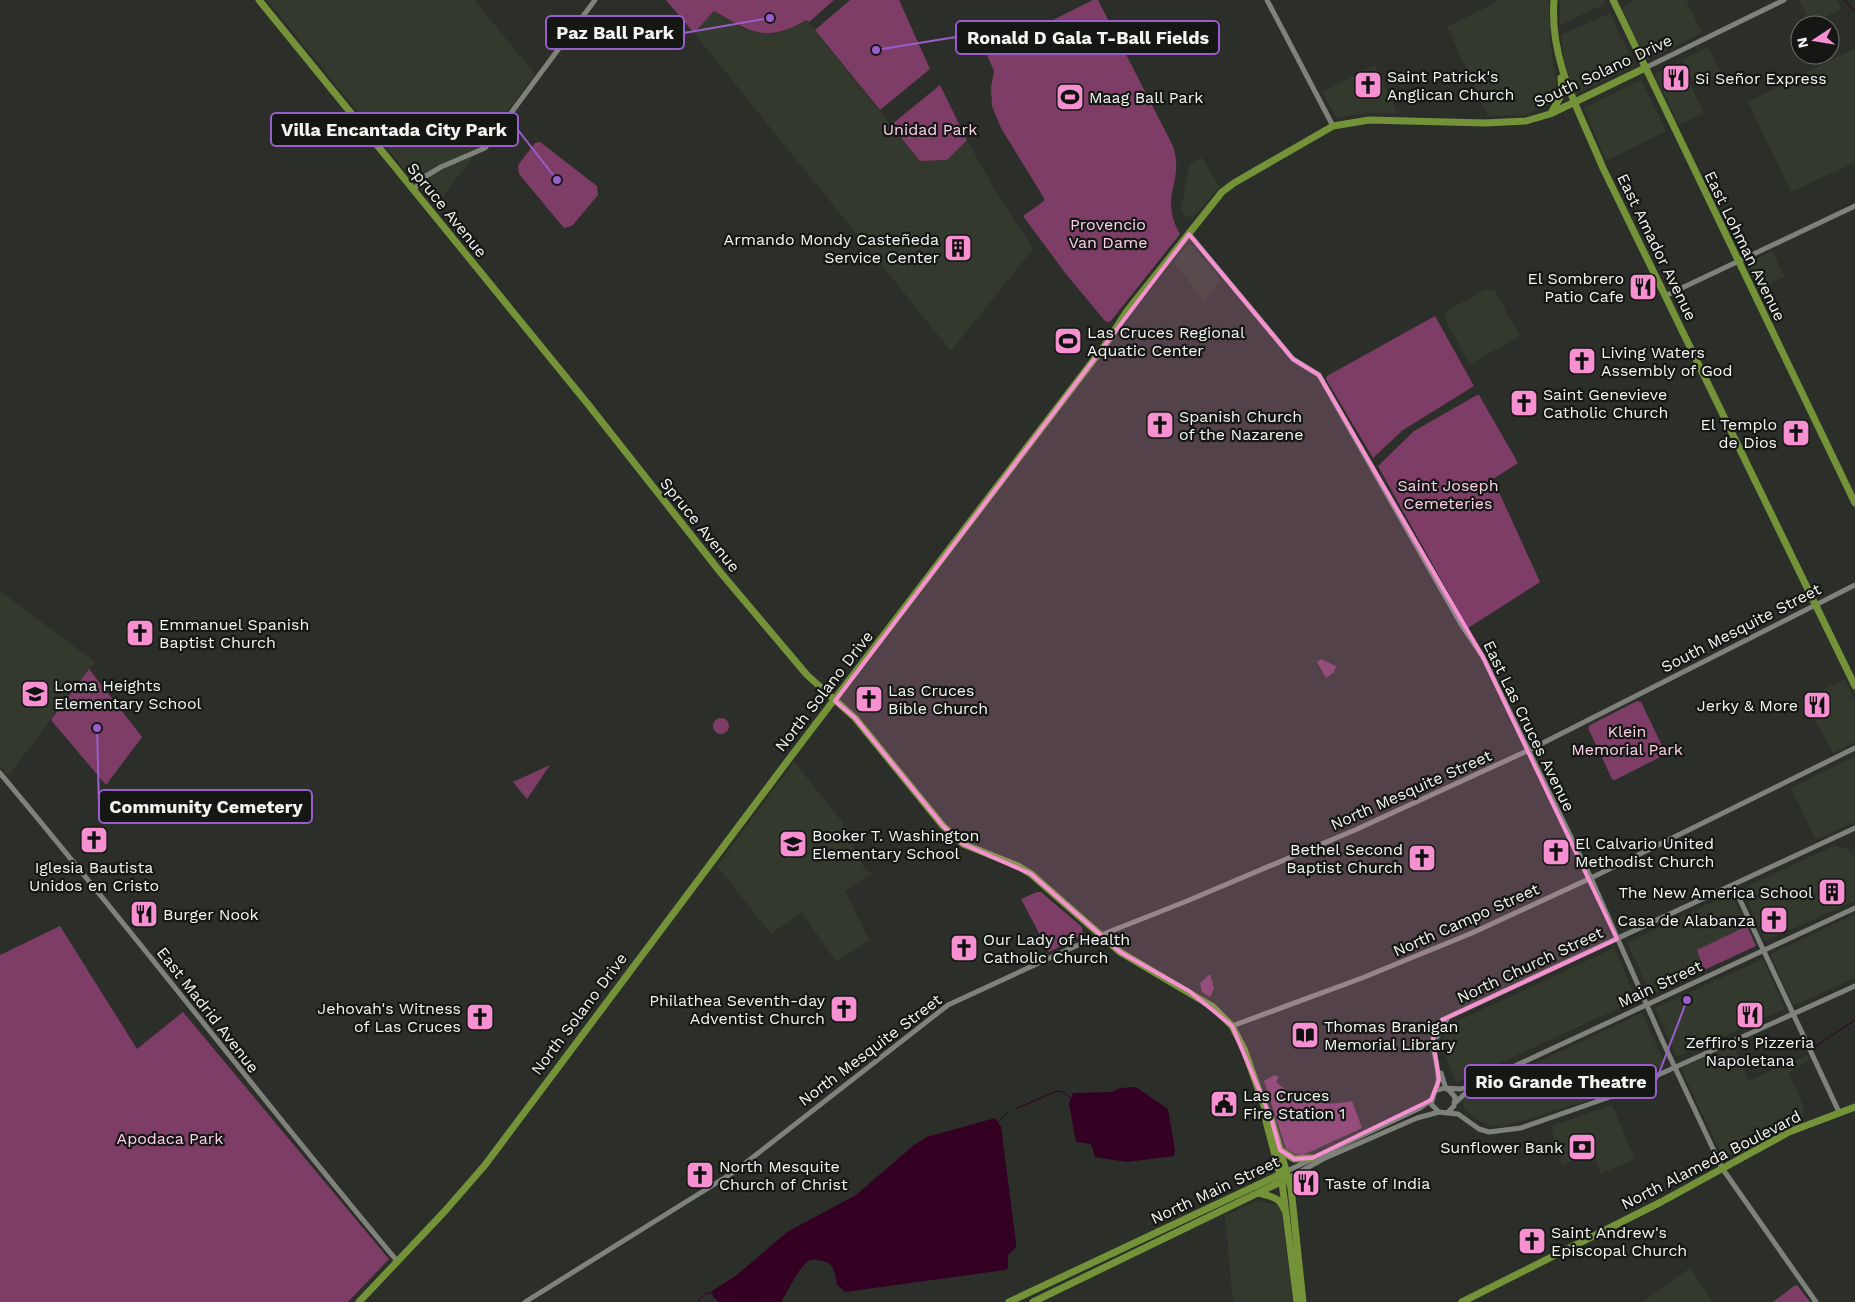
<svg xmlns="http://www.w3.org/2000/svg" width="1855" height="1302" font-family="'Work Sans',sans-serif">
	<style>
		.built { fill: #33392d }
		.green { fill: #7d3d66 }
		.water { fill: #330024 }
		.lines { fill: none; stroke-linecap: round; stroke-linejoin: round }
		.stream { stroke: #330024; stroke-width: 1 }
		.minor { stroke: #7e827a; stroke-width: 5 }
		.major { stroke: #749338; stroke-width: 7 }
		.marked { fill: #f690d0; fill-opacity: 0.2; stroke: #f690d0; stroke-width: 4; stroke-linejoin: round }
		.labels { text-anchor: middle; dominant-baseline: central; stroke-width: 4.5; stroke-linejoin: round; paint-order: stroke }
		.street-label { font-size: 16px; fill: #f3f5f1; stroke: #151714 }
		.poi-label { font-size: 16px; fill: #f3f5f1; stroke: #151714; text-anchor: start }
		.park-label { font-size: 16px; fill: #fed1eb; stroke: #151714 }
		.leader { fill: none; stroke: #995ecc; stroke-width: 2 }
		.callout-dot { fill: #995ecc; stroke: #151714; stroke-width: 2 }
		.callout { fill: #151714; stroke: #995ecc; stroke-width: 2 }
		.callout-label { font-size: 18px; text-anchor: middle; font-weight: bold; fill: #f3f5f1 }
	</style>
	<rect width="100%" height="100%" fill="#2c2f29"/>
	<path class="built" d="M 267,0 L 474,0 L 535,74 L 435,207 Z
		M 1500,0 L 1549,0 L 1550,40 L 1558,95 L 1556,101 L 1552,104 L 1525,115 L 1488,116 L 1447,27 Z
		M 1560,0 L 1604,0 L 1605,4 L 1560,25 Z
		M 1635,0 L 1686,0 L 1702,33 L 1649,59 L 1646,59 L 1622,10 L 1623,7 Z
		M 1799,0 L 1837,0 L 1842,9 L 1811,24 Z
		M 714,11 L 744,29 L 764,34 L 779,33 L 806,20 L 920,161 L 947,160 L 967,140 L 996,192 L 1033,249 L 951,351 L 694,33 Z
		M 1610,13 L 1635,66 L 1576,94 L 1565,63 L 1561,35 Z
		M 1708,47 L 1721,72 L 1695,85 L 1682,60 Z
		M 1855,48 L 1855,162 L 1791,192 L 1748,102 Z
		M 1679,62 L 1704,113 L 1679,125 L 1655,76 L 1656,73 Z
		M 1375,65 L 1398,114 L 1367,113 L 1336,118 L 1322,92 Z
		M 1641,80 L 1666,131 L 1606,161 L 1584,108 Z
		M 1201,157 L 1220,187 L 1193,217 L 1187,217 L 1181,209 L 1189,168 L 1192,163 Z
		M 1191,244 L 1220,280 L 1204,301 L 1174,263 L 1187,245 Z
		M 1772,251 L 1785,277 L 1759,289 L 1746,264 Z
		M 1486,289 L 1495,291 L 1520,336 L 1470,364 L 1445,320 L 1447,311 Z
		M 0,591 L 95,662 L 8,776 L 0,766 Z
		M 1845,679 L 1855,701 L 1855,742 L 1833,753 L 1803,699 Z
		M 1855,756 L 1855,822 L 1816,840 L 1791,788 Z
		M 794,762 L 842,822 L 865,870 L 872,874 L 845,891 L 869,940 L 836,962 L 802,912 L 771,934 L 717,866 Z
		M 1833,846 L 1846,848 L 1855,857 L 1855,901 L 1765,941 L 1742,889 Z
		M 1731,893 L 1756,946 L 1651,995 L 1627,943 Z
		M 1855,914 L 1855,978 L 1793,1006 L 1770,954 Z
		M 1614,948 L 1637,1000 L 1456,1083 L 1442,1046 L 1445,1030 L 1449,1025 Z
		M 1763,959 L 1785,1009 L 1677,1057 L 1655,1008 Z
		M 1642,1013 L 1665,1064 L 1594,1098 L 1505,1126 L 1494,1126 L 1481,1122 L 1464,1109 L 1463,1097 Z
		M 1732,1044 L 1749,1081 L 1807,1055 L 1809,1060 L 1789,1073 L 1804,1108 L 1802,1121 L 1763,1139 L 1724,1160 L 1682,1071 L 1683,1068 Z
		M 1612,1105 L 1635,1159 L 1601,1174 L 1592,1152 L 1562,1165 L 1551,1126 Z
		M 1256,1201 L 1278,1205 L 1281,1209 L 1293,1302 L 1233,1302 L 1225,1216 Z
		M 1690,1268 L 1713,1302 L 1642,1302 Z"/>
	<path class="green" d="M 666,0 L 834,0 L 809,22 L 806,20 C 765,44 751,32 714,11 L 694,33 Z
		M 850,0 L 899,0 L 930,69 L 880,110 L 815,30 Z
		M 1093,0 L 1098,0 L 1173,146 C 1185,183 1158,196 1180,234 L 1110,322 L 1105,321 L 1066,274 L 1023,216 L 1044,201 L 1044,198 L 1001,128 L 992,106 L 991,88 L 994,71 L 986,53 Z
		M 940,85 L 967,140 L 947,160 L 920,161 L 891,125 Z
		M 540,142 L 597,186 L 598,195 L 572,226 L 564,228 L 519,174 L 518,165 L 535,143 Z
		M 1435,316 L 1474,386 L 1403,430 L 1373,458 L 1326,379 L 1327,376 Z
		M 1477,395 L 1479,395 L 1518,463 L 1493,479 L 1540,582 L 1468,628 L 1378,466 L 1414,431 Z
		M 1321,659 L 1336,666 L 1334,672 L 1326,678 L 1317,662 Z
		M 89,669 L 142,737 L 106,785 L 51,720 Z
		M 1637,701 L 1641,702 L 1666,754 L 1615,780 L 1612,779 L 1588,728 L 1590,725 Z
		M713 726a8 8 0 1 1 16 0a8 8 0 1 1-16 0Z
		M 550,765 L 527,799 L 513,782 Z
		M 1037,892 L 1041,892 L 1082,927 L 1083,935 L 1049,952 L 1021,899 Z
		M 60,926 L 137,1049 L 183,1012 L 389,1259 L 348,1302 L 0,1302 L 0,955 Z
		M 1747,926 L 1756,946 L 1704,970 L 1697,950 Z
		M 1210,974 L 1214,988 L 1210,997 L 1202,992 L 1200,983 Z
		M 1274,1075 L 1279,1077 L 1276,1082 C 1298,1103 1323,1107 1352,1101 L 1362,1128 L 1303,1155 L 1295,1154 L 1286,1149 L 1264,1081 Z
		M 1797,1285 L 1810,1302 L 1773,1302 L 1794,1286 Z"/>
	<path class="water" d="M 1136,1087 L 1168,1109 L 1175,1150 L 1174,1156 L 1127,1162 L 1095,1157 L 1091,1144 L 1076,1142 L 1069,1104 L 1073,1093 L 1112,1092 L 1120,1088 Z
		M 995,1118 L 1001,1127 L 1016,1243 L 1016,1247 L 1008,1255 L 1008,1268 L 1005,1270 L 845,1292 L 837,1285 C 835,1274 835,1263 822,1261 C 818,1260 814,1258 810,1260 C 801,1263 787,1293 781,1302 L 719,1302 L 713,1297 L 712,1291 L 737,1275 L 787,1232 L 856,1195 L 914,1145 L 927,1137 Z"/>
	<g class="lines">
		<path class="stream" d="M 1845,0 L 1855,12
			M 1816,1046 L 1855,1020
			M 1017,1108 L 1057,1091 L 1063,1092 L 1072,1099
			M 997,1123 L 1007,1113
			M 697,1302 L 706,1293 L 712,1293"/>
		<path class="minor" d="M 1267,0 L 1333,126
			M 1645,68 L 1784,0
			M 413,190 L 426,176 L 441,167 L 485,148 L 595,0
			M 1189,234 L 1293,359 L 1319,375 L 1461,624 L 1483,657 L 1591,878 L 1663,1042 L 1722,1168 L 1816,1302
			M 1667,295 L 1855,206
			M 0,773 C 135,934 263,1101 398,1262
			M 1733,885 L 1839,1112
			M 1232,1026 L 1362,978 L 1472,933 L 1591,878 L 1855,748
			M 1437,1037 L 1447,1019
			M 1441,1073 L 1446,1089
			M 1448,1089 L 1455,1097 L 1454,1106 L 1447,1113 L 1439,1112 L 1431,1104 L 1435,1091 L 1444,1088 L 1461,1089 L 1476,1084 L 1855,908
			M 1435,1091 C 1447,1070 1420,1040 1442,1020 L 1855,828
			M 1455,1103 L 1472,1087
			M 1448,1113 L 1458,1114 L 1479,1129 L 1489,1132 L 1521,1128 L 1607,1098 L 1855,986
			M 1287,1171 L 1420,1108 L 1431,1100
			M 1289,1178 L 1323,1159 L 1417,1118 L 1439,1112
			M 525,1302 L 734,1172 L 948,1005 L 1091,939 L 1187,901 L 1355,830 L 1527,751 L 1855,585"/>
		<path class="major" d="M 259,0 L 587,403 L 721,573 L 807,675 L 855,718 L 943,826 L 963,844 L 1018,866 L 1031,874 L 1120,952 L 1213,1007 L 1232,1026 L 1244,1049 L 1266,1111 L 1266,1121 L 1282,1182 L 1297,1302
			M 1554,0 C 1549,61 1580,112 1602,166 L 1855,686
			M 1613,0 L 1855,503
			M 1551,113 L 1562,94 L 1561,78
			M 1266,1112 L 1271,1118 L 1291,1188 L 1303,1302
			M 1280,1150 L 1294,1159 L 1312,1158
			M 1259,1193 C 1270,1197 1279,1196 1284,1209
			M 359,1302 L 445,1211 L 485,1165 L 792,755 L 1105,345 L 1127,311 L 1222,192 L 1234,183 L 1333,126 L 1369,120 L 1485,123 L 1526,121 L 1550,114 L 1645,68
			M 1009,1302 L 1287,1171
			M 1033,1302 L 1289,1178
			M 1462,1302 L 1661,1202 L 1789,1132 L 1855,1107"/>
	</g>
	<path class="marked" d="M 1189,234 L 1293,359 L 1319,375 L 1483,657 L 1617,939 L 1442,1020 L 1433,1039 L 1439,1080 L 1431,1100 L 1312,1158 L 1294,1159 L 1280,1150 L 1271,1118 L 1232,1026 L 1189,991 L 1120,952 L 1031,874 L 963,844 L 943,826 L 855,718 L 835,701 Z"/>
	<defs>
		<symbol id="restaurant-square" viewBox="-11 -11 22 22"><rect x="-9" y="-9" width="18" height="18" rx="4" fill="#f690d0" stroke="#151714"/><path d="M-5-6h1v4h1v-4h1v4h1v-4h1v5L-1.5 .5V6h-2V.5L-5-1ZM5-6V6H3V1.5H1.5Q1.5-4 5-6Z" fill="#111"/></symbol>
		<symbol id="church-square" viewBox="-11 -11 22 22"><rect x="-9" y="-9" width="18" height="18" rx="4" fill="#f690d0" stroke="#151714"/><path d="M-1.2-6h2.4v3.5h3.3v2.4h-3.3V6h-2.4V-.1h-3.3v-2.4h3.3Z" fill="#111"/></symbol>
		<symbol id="stadium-square" viewBox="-11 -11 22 22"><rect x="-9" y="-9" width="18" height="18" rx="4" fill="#f690d0" stroke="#151714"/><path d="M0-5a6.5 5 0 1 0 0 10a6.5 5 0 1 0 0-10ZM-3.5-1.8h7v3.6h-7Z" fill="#111"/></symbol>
		<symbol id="building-square" viewBox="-11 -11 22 22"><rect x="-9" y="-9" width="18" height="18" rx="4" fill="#f690d0" stroke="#151714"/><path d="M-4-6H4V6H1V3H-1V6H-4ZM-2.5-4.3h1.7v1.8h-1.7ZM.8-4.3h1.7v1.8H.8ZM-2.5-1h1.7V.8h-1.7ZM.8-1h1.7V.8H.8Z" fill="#111"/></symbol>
		<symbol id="school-square" viewBox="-11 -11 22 22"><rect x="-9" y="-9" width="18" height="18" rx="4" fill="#f690d0" stroke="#151714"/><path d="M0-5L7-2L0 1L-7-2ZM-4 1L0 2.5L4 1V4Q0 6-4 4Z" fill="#111"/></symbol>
		<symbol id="library-square" viewBox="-11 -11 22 22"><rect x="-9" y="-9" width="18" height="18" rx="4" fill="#f690d0" stroke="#151714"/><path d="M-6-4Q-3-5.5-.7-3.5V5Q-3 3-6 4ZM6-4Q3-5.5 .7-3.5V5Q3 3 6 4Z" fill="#111"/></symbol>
		<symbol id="civic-square" viewBox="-11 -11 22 22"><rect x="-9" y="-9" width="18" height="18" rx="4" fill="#f690d0" stroke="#151714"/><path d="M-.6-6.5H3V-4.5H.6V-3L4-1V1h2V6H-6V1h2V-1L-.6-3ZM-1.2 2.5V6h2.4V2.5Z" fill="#111"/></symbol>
		<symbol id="bank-square" viewBox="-11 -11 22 22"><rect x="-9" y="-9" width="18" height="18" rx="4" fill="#f690d0" stroke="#151714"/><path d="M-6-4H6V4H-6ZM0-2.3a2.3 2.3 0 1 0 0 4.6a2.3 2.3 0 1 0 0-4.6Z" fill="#111"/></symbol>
	</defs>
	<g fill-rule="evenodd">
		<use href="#restaurant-square" x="1660" y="62" width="32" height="32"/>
		<use href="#church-square" x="1352" y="69" width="32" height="32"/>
		<use href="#stadium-square" x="1054" y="81" width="32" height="32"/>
		<use href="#building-square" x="942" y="232" width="32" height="32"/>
		<use href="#restaurant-square" x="1627" y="271" width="32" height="32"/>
		<use href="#stadium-square" x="1052" y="325" width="32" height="32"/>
		<use href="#church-square" x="1566" y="345" width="32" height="32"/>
		<use href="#church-square" x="1508" y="387" width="32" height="32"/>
		<use href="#church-square" x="1144" y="409" width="32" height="32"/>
		<use href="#church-square" x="1780" y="417" width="32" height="32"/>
		<use href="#church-square" x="124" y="617" width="32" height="32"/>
		<use href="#school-square" x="19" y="678" width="32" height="32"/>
		<use href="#church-square" x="853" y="683" width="32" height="32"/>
		<use href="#restaurant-square" x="1801" y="689" width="32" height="32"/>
		<use href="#church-square" x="78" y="824" width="32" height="32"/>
		<use href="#school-square" x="777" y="828" width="32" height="32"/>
		<use href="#church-square" x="1540" y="836" width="32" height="32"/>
		<use href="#church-square" x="1406" y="842" width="32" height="32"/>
		<use href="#building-square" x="1816" y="876" width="32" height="32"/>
		<use href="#restaurant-square" x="128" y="898" width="32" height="32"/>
		<use href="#church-square" x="1758" y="904" width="32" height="32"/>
		<use href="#church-square" x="948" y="932" width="32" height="32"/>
		<use href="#church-square" x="828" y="993" width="32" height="32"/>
		<use href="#restaurant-square" x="1734" y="999" width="32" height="32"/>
		<use href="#church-square" x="464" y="1001" width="32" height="32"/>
		<use href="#library-square" x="1289" y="1019" width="32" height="32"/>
		<use href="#civic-square" x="1208" y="1088" width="32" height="32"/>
		<use href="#bank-square" x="1566" y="1131" width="32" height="32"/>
		<use href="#church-square" x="684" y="1159" width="32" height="32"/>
		<use href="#restaurant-square" x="1290" y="1167" width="32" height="32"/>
		<use href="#church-square" x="1516" y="1225" width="32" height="32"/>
	</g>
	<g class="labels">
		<g class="street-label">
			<text transform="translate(1603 71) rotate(-25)">South Solano Drive</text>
			<text transform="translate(447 210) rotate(51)">Spruce Avenue</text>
			<text transform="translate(1745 246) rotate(64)">East Lohman Avenue</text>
			<text transform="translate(1657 247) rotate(64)">East Amador Avenue</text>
			<text transform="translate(700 525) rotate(51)">Spruce Avenue</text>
			<text transform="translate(1741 628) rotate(-27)">South Mesquite Street</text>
			<text transform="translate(824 691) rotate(-52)">North Solano Drive</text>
			<text transform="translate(1529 726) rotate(64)">East Las Cruces Avenue</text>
			<text transform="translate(1411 790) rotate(-24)">North Mesquite Street</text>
			<text transform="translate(1466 920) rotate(-24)">North Campo Street</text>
			<text transform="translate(1530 965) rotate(-25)">North Church Street</text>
			<text transform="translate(1660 984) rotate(-25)">Main Street</text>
			<text transform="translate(208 1010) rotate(52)">East Madrid Avenue</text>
			<text transform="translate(579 1014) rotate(-53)">North Solano Drive</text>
			<text transform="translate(870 1050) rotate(-37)">North Mesquite Street</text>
			<text transform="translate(1711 1160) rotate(-27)">North Alameda Boulevard</text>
			<text transform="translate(1215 1190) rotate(-25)">North Main Street</text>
		</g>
		<g class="poi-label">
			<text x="1387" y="76">Saint Patrick's<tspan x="1387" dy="18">Anglican Church</tspan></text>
			<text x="1695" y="78">Si Señor Express</text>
			<text x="1089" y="97">Maag Ball Park</text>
			<text x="939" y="239" text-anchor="end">Armando Mondy Casteñeda<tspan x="939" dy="18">Service Center</tspan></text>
			<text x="1624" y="278" text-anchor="end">El Sombrero<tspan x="1624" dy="18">Patio Cafe</tspan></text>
			<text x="1087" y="332">Las Cruces Regional<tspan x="1087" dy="18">Aquatic Center</tspan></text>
			<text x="1601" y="352">Living Waters<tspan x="1601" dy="18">Assembly of God</tspan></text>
			<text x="1543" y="394">Saint Genevieve<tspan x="1543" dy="18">Catholic Church</tspan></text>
			<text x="1179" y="416">Spanish Church<tspan x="1179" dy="18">of the Nazarene</tspan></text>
			<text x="1777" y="424" text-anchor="end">El Templo<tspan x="1777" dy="18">de Dios</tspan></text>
			<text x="159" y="624">Emmanuel Spanish<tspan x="159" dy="18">Baptist Church</tspan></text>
			<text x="54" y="685">Loma Heights<tspan x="54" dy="18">Elementary School</tspan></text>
			<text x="888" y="690">Las Cruces<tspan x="888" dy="18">Bible Church</tspan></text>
			<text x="1798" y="705" text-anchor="end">Jerky &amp; More</text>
			<text x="812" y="835">Booker T. Washington<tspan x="812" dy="18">Elementary School</tspan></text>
			<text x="1575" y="843">El Calvario United<tspan x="1575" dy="18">Methodist Church</tspan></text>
			<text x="1403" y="849" text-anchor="end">Bethel Second<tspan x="1403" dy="18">Baptist Church</tspan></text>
			<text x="94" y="867" text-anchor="middle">Iglesia Bautista<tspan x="94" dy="18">Unidos en Cristo</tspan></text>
			<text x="1813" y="892" text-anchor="end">The New America School</text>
			<text x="163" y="914">Burger Nook</text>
			<text x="1755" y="920" text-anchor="end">Casa de Alabanza</text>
			<text x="983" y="939">Our Lady of Health<tspan x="983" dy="18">Catholic Church</tspan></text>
			<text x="825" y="1000" text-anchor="end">Philathea Seventh-day<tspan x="825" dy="18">Adventist Church</tspan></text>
			<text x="461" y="1008" text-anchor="end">Jehovah's Witness<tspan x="461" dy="18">of Las Cruces</tspan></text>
			<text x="1324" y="1026">Thomas Branigan<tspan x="1324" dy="18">Memorial Library</tspan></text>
			<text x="1750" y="1042" text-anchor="middle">Zeffiro's Pizzeria<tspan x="1750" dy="18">Napoletana</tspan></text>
			<text x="1243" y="1095">Las Cruces<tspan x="1243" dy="18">Fire Station 1</tspan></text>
			<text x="1563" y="1147" text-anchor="end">Sunflower Bank</text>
			<text x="719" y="1166">North Mesquite<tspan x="719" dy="18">Church of Christ</tspan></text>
			<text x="1325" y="1183">Taste of India</text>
			<text x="1551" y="1232">Saint Andrew's<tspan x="1551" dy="18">Episcopal Church</tspan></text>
		</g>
		<g class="park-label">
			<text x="930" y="129">Unidad Park</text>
			<text x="1108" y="224">Provencio<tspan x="1108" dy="18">Van Dame</tspan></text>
			<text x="1448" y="485">Saint Joseph<tspan x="1448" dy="18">Cemeteries</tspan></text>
			<text x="1627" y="731">Klein<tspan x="1627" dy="18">Memorial Park</tspan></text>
			<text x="170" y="1138">Apodaca Park</text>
		</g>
	</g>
	<path class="leader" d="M770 18L684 33M876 50L956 37M557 180L518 130M97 728L99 806M1687 1000L1656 1081"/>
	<g class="callout-dot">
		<circle cx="770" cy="18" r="5"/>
		<circle cx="876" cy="50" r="5"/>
		<circle cx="557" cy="180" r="5"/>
		<circle cx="97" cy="728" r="5"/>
		<circle cx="1687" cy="1000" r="5"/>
	</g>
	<g class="callout">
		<rect x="546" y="16" width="138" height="33" rx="5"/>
		<rect x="956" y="21" width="263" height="33" rx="5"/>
		<rect x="271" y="113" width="247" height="33" rx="5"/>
		<rect x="99" y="790" width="213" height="33" rx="5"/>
		<rect x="1465" y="1065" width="191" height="33" rx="5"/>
	</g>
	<g class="callout-label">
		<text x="615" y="39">Paz Ball Park</text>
		<text x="1088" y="44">Ronald D Gala T-Ball Fields</text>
		<text x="394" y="136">Villa Encantada City Park</text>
		<text x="206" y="813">Community Cemetery</text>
		<text x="1561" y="1088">Rio Grande Theatre</text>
	</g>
	<g transform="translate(1815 40) rotate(258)"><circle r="24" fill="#151714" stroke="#6e706c"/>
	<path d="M0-4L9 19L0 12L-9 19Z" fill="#f690d0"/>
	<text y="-8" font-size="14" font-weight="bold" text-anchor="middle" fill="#f3f5f1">N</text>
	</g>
</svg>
